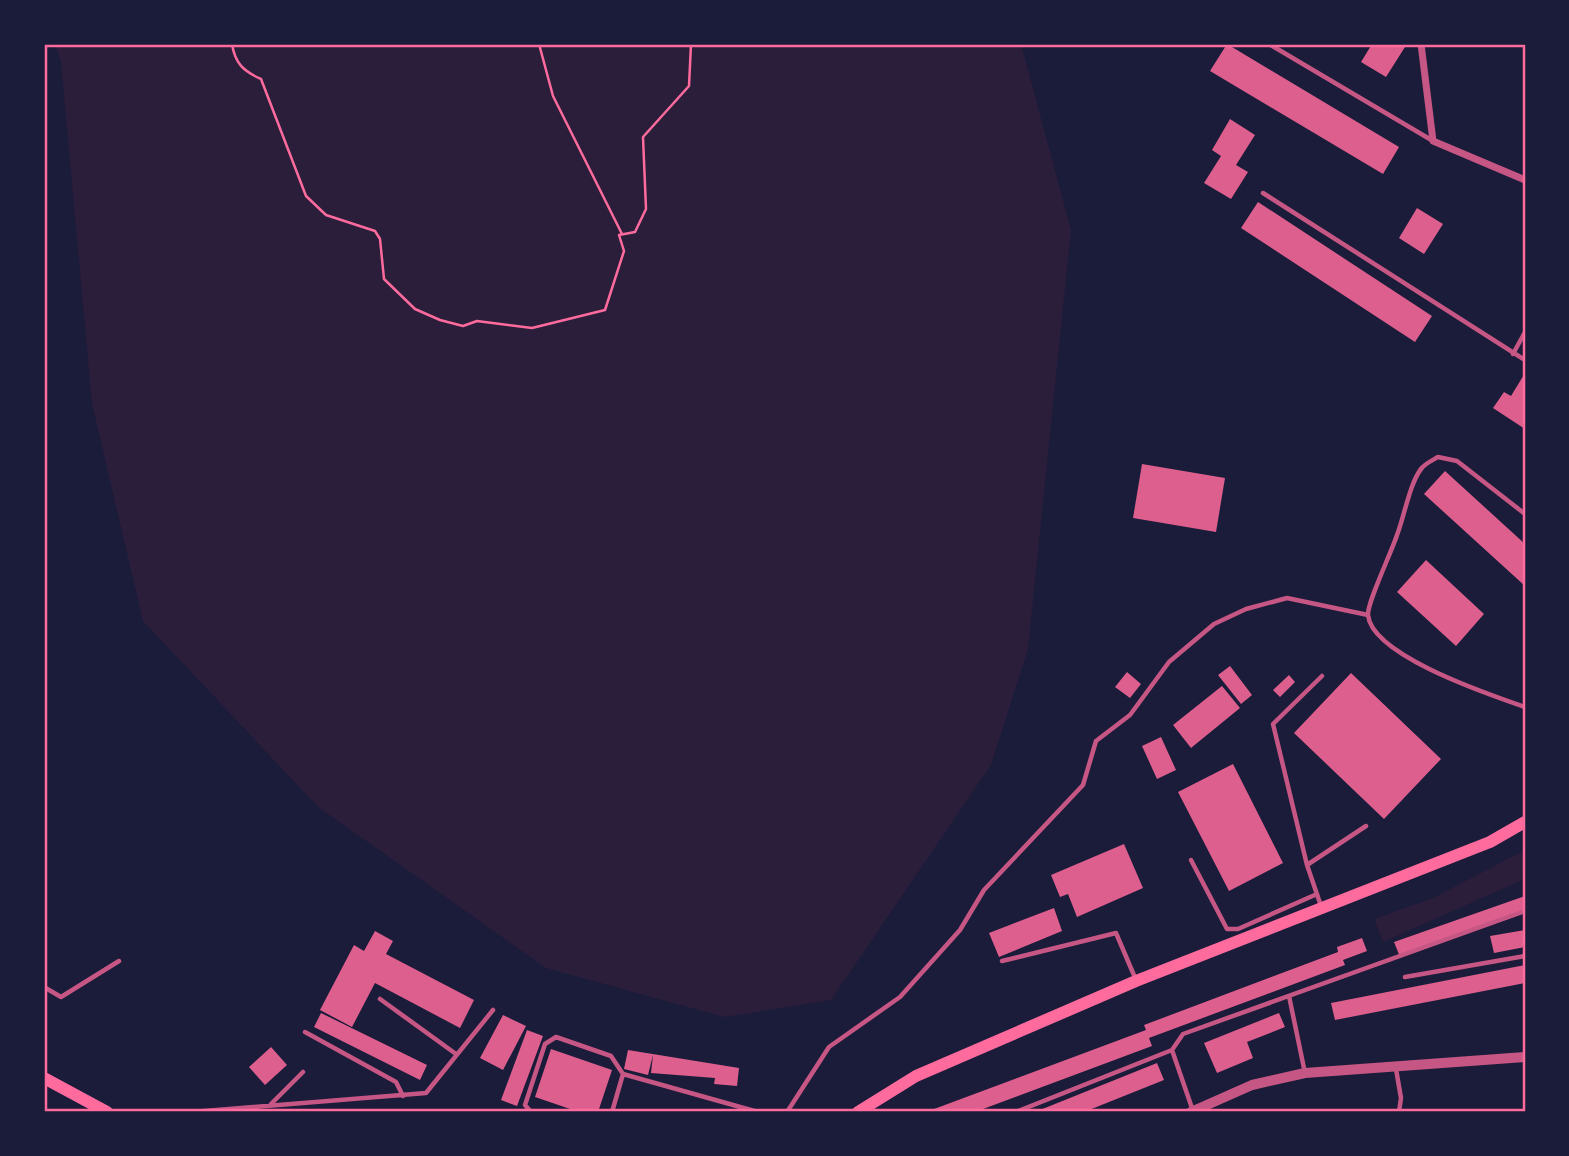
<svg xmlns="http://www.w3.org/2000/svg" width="1569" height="1156" font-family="'IBM Plex Sans',sans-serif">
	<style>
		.green { fill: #2a1e3b }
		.building { fill: #dd5f8e }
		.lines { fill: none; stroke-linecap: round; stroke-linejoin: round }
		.path { stroke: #ff6b9d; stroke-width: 2.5 }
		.service { stroke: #c65784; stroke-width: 4.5 }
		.minor { stroke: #c65784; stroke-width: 7 }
		.tertiary { stroke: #c65784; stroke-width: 10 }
		.secondary { stroke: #ff6b9d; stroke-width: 12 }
		.neatline { fill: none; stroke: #ff6b9d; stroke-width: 2.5 }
	</style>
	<rect width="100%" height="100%" fill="#1b1b3a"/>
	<path class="green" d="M 55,44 L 1021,44 L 1071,230 L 1028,649 L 991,765 L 831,1000 L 724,1017 L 546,968 L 318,807 L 143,621 L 92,404 L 61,62 Z
		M 1525,850 L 1525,879 L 1383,942 L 1374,919 L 1433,898 Z"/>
	<path class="building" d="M 1227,44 L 1399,147 L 1383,174 L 1210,71 Z
		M 1372,44 L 1399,44 L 1405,47 L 1386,77 L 1361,62 Z
		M 1230,119 L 1255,135 L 1236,165 L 1248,172 L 1231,199 L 1204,183 L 1221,156 L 1212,150 Z
		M 1258,202 L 1432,316 L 1415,342 L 1241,228 Z
		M 1417,208 L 1443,224 L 1424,254 L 1399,238 Z
		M 1525,373 L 1525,429 L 1493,408 L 1504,392 L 1511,396 Z
		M 1142,464 L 1225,478 L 1216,532 L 1133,518 Z
		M 1445,471 L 1525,544 L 1525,586 L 1424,494 Z
		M 1426,560 L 1484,614 L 1456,646 L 1397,592 Z
		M 1230,666 L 1252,695 L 1241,704 L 1218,675 Z
		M 1127,672 L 1141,684 L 1130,698 L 1115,687 Z
		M 1351,673 L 1441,759 L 1384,819 L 1294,733 Z
		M 1289,675 L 1295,682 L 1280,697 L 1273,690 Z
		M 1222,686 L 1240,708 L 1191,748 L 1173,725 Z
		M 1161,737 L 1176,770 L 1157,779 L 1142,746 Z
		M 1233,764 L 1283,863 L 1229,891 L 1178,792 Z
		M 1124,844 L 1143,888 L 1077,917 L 1068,894 L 1060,897 L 1051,875 Z
		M 1525,896 L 1525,913 L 1400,957 L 1394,942 Z
		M 1054,908 L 1062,931 L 999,957 L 989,933 Z
		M 1525,930 L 1525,947 L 1494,953 L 1490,936 Z
		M 375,931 L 393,941 L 386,954 L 474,1000 L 460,1028 L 375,983 L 352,1027 L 320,1010 L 354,945 L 364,951 Z
		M 1362,938 L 1367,951 L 1343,960 L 1345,965 L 1149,1038 L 1152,1046 L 975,1112 L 926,1112 L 1146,1030 L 1144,1025 L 1338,952 L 1337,947 Z
		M 1525,965 L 1525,983 L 1335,1020 L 1331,1003 Z
		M 321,1013 L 427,1065 L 420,1080 L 314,1027 Z
		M 1279,1013 L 1285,1027 L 1247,1042 L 1253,1058 L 1217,1073 L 1204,1043 Z
		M 503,1015 L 526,1026 L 503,1070 L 480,1058 Z
		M 527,1030 L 543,1036 L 517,1106 L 501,1100 Z
		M 271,1047 L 287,1065 L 265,1085 L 249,1067 Z
		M 551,1049 L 612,1070 L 598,1112 L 579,1112 L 535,1097 Z
		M 628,1050 L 739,1068 L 737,1086 L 714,1084 L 715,1078 L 651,1073 L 653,1055 L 648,1075 L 624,1069 Z
		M 1157,1063 L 1164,1080 L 1084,1112 L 1035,1112 Z"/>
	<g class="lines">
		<path class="path" d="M 232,44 C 235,63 243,71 261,79 L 306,196 L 326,215 L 375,231 L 380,239 L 384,279 L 415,309 L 440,320 L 463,326 L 477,321 L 532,328 L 605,310 L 624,251 L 619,235 L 635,232 L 646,209 L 643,137 L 689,86 L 691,44
			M 539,44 L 553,96 L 622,234"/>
		<path class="service" d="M 1269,44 L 1433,141
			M 1263,193 L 1525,360
			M 1513,354 L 1525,332
			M 1525,514 L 1457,461 L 1438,457 C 1433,460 1424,464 1421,469 C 1410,483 1404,517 1397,535 C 1392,551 1367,603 1368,615 C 1372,656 1491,695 1525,707
			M 1191,860 L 1227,929 L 1238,929 L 1317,894
			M 1307,865 L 1273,724 L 1322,676
			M 1321,906 L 1307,865 L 1366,826
			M 1002,961 L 1116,933 L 1136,980
			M 1405,977 L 1525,956
			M 44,987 L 61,997 L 119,961
			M 1289,996 L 1305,1073
			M 380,999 L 456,1054
			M 305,1032 L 396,1082 L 403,1096
			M 1172,1050 L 1193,1111
			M 1396,1069 L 1401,1098 L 1399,1112
			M 271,1104 L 303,1072
			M 192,1112 L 426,1093 L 493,1010
			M 531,1112 L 525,1105 L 545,1044 L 556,1037 L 611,1056 L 623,1074 L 758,1112
			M 612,1112 L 623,1074
			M 787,1112 L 829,1047 L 900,997 L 960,930 L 984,890 L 1083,785 L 1096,741 L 1130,715 L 1169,662 L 1214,624 L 1246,609 L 1287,598 L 1368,615
			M 1016,1112 L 1172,1050 L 1183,1034 L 1525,911"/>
		<path class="minor" d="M 1421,44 L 1433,141 L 1525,180"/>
		<path class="tertiary" d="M 1191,1112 L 1252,1085 L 1305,1073 L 1525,1057"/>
		<path class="secondary" d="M 44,1078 L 107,1112
			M 858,1112 L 916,1076 L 1136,981 L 1490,842 L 1525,822"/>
	</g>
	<rect width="1569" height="1156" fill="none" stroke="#1b1b3a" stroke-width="91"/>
	<rect x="46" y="46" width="1478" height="1064" class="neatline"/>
</svg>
